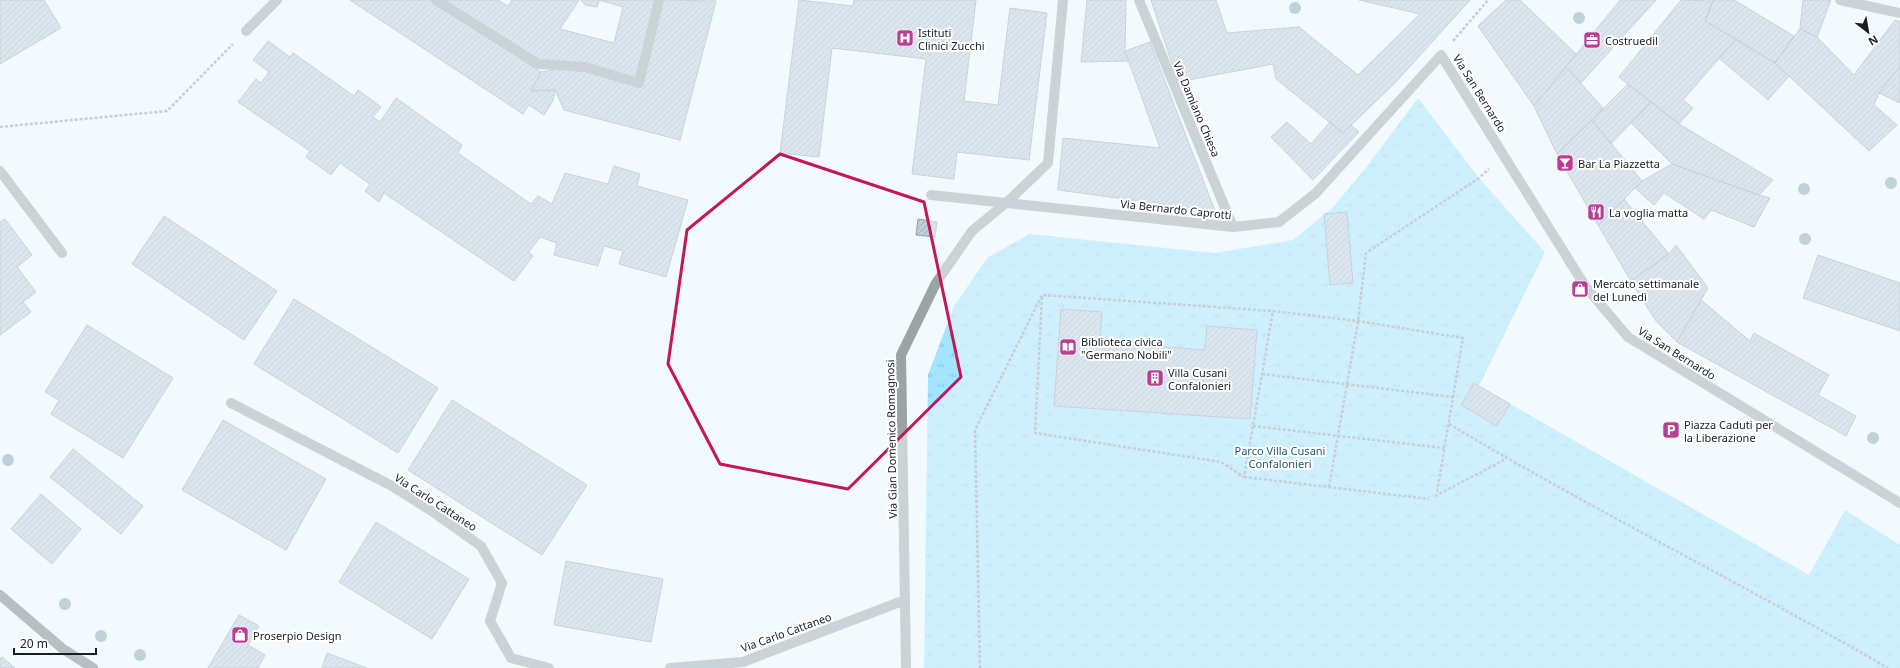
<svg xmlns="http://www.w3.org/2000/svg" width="1900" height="668" font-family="'Noto Sans',sans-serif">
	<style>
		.park { fill: url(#park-tufts) }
		.building { fill: url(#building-hatch); stroke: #94a2af }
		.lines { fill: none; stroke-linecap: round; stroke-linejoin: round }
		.path { stroke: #949c9f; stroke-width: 2.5; stroke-dasharray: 3 2; stroke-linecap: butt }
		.street { stroke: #9aa4a4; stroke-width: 10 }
		.secondary { stroke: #6d7b7c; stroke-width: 10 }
		.tree { fill: #80a3af }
		.marked { fill: none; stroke: #c2185b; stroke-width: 3; stroke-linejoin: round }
		.labels { text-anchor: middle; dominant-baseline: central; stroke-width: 4; stroke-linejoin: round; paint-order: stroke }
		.poi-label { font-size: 11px; fill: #181f22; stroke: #fff; text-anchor: start }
		.street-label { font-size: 11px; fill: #181f22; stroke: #fff }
		.park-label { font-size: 11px; fill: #225b6e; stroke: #fff }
	</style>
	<defs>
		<pattern id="park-tufts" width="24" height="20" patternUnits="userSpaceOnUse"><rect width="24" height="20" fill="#a3e5fe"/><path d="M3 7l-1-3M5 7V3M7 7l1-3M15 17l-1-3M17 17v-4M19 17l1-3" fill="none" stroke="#8cc4d9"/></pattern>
		<pattern id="building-hatch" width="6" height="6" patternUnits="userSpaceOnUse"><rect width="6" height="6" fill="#bfcddb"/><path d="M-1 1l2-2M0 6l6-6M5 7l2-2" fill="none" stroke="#a3b0bc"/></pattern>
	</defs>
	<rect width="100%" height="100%" fill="#f2fafe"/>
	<path class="park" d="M 1418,98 L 1479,178 L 1545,252 L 1479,386 L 1809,575 L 1845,510 L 1900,545 L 1900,668 L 924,668 L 928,375 L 954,306 L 988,257 L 1030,234 L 1215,253 L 1293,240 L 1332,208 L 1365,169 Z"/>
	<path class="building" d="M 2,0 L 44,0 L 61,28 L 0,64 L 0,1 Z
		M 350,0 L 429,0 L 541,72 L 531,91 L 555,90 L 553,101 L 544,115 L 529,105 L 523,114 Z
		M 438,0 L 498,0 L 508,6 L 512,0 L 579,0 L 560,29 L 614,43 L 623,7 L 599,0 L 597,7 L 585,5 L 581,0 L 656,0 L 637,80 L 539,61 Z
		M 663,0 L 716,1 L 680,140 L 564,110 L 555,90 L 531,91 L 541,72 L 569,67 L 641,86 Z
		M 799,0 L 853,6 L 854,0 L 976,0 L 964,101 L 998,105 L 1010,8 L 1047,13 L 1029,160 L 957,152 L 954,179 L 912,174 L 926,59 L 832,48 L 819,157 L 780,153 Z
		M 1087,0 L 1126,0 L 1125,51 L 1129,61 L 1081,62 Z
		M 1151,0 L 1216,0 L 1227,33 L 1299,27 L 1358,75 L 1420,14 L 1359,0 L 1470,0 L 1395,83 L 1343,133 L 1276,79 L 1273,64 L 1178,82 Z
		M 1506,0 L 1520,0 L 1576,54 L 1534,106 L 1478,26 Z
		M 1620,0 L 1656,0 L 1581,83 L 1566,67 Z
		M 1681,0 L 1713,1 L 1705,21 L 1736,39 L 1683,100 L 1693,108 L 1679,124 L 1619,77 Z
		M 1734,0 L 1794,36 L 1775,63 L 1705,21 L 1713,0 Z
		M 1803,0 L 1831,0 L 1817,37 L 1800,29 Z
		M 1895,20 L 1900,22 L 1900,66 L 1879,93 L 1874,105 L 1897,125 L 1869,151 L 1775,63 L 1800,29 L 1817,37 L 1854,75 Z
		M 1736,39 L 1775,63 L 1789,76 L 1768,100 L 1719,58 Z
		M 268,41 L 290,57 L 293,53 L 354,96 L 358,90 L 381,107 L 373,117 L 380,122 L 396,98 L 462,145 L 458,153 L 531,204 L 538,196 L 552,204 L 565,173 L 608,184 L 614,166 L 640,174 L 637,186 L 688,200 L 666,277 L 619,264 L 623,251 L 604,246 L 598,266 L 554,255 L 557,243 L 540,237 L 529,252 L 533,256 L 514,281 L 384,193 L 379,202 L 365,191 L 370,184 L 340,163 L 331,175 L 306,157 L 310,151 L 238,102 L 256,79 L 261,83 L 269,72 L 253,60 Z
		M 1150,42 L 1215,211 L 1058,190 L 1063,138 L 1160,148 L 1125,51 Z
		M 1900,66 L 1900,103 L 1879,93 Z
		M 1566,67 L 1604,109 L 1557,154 L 1534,106 Z
		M 1628,84 L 1651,102 L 1611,144 L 1592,120 Z
		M 1651,102 L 1679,124 L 1773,180 L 1759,195 L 1672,164 L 1631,123 Z
		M 1592,120 L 1642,181 L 1598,225 L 1557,154 Z
		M 1287,122 L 1311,144 L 1330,122 L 1343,133 L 1351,125 L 1359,132 L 1313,180 L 1271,137 Z
		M 1672,164 L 1759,195 L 1770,198 L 1754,227 L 1711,210 L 1704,219 L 1664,193 L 1654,205 L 1635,188 L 1642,181 Z
		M 1624,199 L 1669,254 L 1631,281 L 1598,225 Z
		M 1347,212 L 1353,283 L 1330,285 L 1324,214 Z
		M 164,216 L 277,291 L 244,340 L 132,264 Z
		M 5,219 L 32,255 L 17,267 L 36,292 L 23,302 L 31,312 L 0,335 L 0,222 Z
		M 918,219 L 937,222 L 935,237 L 916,235 Z
		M 1676,245 L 1708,288 L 1677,342 L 1656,321 L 1631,281 L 1669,254 Z
		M 1818,255 L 1900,283 L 1900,331 L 1803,298 Z
		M 294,299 L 438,388 L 398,453 L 254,364 Z
		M 1701,300 L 1750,341 L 1754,333 L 1829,375 L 1818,395 L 1856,416 L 1846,436 L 1677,342 Z
		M 1061,309 L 1102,312 L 1100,342 L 1205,350 L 1207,326 L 1257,330 L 1250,419 L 1054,406 Z
		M 87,325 L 173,378 L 123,458 L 51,414 L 59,400 L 45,392 Z
		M 1474,383 L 1510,404 L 1497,426 L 1461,405 Z
		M 452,400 L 587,485 L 542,555 L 408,470 Z
		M 223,420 L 326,479 L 286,550 L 182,490 Z
		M 73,449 L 143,506 L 121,534 L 50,477 Z
		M 41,494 L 81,529 L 52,564 L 11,529 Z
		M 376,522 L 469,579 L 432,639 L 339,582 Z
		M 566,561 L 663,579 L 651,642 L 554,625 Z
		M 239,615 L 259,626 L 248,645 L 265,655 L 258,668 L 208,668 Z
		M 327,653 L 367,668 L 322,668 Z
		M 2,657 L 15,668 L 0,668 L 0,659 Z"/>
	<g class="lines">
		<path class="path" d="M 1453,41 L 1488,0
			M 0,127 L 167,111 L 233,44
			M 1042,297 L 1035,433 L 1221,462 L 1244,477 L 1273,311
			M 1262,374 L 1453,397
			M 1449,424 C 1593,510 1743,584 1888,668
			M 1253,426 L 1444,448
			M 1244,477 L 1429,499
			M 1329,487 L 1358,321 L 1366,253 L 1479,178 L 1489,169
			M 1435,496 L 1506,459
			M 980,668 L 975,430 L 1042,295 L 1273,311 L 1358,321 L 1463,338 L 1437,492"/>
		<path class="street" d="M 436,0 L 538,64 L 585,67 L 639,83 L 659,0
			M 1139,0 L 1233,227
			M 1840,0 L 1900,13
			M 246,31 L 277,0
			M 0,171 L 62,253
			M 931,195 L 1233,227 L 1279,222 L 1316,193 L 1441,55 L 1585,286 L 1628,337 L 1900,503
			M 231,403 L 392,486 L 430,510 L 481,546 L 502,583 L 490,621 L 511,658 L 549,668
			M 670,668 L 743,662 L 905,600
			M 906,668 L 901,355 L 936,283 L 972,231 L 1006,203 L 1048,163 L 1063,0"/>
		<path class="secondary" d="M 0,595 L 63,649 L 93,668"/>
	</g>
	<g class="tree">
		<circle cx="1295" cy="8" r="6"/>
		<circle cx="1579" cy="18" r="6"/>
		<circle cx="1891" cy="183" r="6"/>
		<circle cx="1804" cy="189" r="6"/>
		<circle cx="1805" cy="239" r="6"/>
		<circle cx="1873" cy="438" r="6"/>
		<circle cx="8" cy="460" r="6"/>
		<circle cx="65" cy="604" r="6"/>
		<circle cx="101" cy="636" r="6"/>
		<circle cx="140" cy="655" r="6"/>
	</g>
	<path d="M0 0H1900V668H0ZM 780,154 L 924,202 L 961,377 L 848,489 L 720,464 L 668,364 L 687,230 Z" fill="#f2fafe" fill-opacity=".55" fill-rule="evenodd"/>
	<path class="marked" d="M 780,154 L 924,202 L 961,377 L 848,489 L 720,464 L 668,364 L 687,230 Z"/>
	<defs>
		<symbol id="hospital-square" viewBox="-11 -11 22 22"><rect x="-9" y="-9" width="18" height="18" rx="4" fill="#b73f94" stroke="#fff"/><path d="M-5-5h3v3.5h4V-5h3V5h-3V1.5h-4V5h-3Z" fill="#fff"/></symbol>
		<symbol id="office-square" viewBox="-11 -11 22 22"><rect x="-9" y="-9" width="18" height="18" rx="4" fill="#b73f94" stroke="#fff"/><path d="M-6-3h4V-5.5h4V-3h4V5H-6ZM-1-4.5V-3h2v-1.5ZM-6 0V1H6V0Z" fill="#fff"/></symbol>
		<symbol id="bar-square" viewBox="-11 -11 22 22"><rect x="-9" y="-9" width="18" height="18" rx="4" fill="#b73f94" stroke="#fff"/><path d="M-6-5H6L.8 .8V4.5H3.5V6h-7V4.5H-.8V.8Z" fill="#fff"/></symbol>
		<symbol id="restaurant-square" viewBox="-11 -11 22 22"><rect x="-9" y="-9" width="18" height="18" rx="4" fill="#b73f94" stroke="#fff"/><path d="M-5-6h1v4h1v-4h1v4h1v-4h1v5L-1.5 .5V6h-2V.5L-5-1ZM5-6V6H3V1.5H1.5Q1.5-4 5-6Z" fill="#fff"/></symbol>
		<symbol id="shop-square" viewBox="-11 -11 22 22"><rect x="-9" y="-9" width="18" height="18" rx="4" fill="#b73f94" stroke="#fff"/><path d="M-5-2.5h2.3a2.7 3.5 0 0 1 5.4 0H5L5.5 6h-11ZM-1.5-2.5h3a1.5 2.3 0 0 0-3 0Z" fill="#fff"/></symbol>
		<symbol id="library-square" viewBox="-11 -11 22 22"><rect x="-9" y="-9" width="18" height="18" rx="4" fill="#b73f94" stroke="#fff"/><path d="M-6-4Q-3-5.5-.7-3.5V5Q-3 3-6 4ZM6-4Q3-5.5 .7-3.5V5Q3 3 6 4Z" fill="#fff"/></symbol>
		<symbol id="building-square" viewBox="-11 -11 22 22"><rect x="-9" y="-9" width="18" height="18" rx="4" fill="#b73f94" stroke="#fff"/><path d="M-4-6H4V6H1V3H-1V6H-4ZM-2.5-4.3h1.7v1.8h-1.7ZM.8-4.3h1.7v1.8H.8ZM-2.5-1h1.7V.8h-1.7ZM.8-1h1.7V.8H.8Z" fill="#fff"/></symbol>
		<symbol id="parking-square" viewBox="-11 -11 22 22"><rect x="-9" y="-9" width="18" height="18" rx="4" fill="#b73f94" stroke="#fff"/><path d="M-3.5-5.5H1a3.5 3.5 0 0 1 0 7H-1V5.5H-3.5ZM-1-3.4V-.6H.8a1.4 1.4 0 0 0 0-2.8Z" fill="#fff"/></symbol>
	</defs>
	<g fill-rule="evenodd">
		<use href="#hospital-square" x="895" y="28" width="20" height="20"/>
		<use href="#office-square" x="1582" y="30" width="20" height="20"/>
		<use href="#bar-square" x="1555" y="153" width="20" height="20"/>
		<use href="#restaurant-square" x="1586" y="202" width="20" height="20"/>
		<use href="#shop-square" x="1570" y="279" width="20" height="20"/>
		<use href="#library-square" x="1058" y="337" width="20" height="20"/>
		<use href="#building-square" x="1145" y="368" width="20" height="20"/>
		<use href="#parking-square" x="1661" y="420" width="20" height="20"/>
		<use href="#shop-square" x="230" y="625" width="20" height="20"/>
	</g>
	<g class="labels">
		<g class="poi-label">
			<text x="918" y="32">Istituti<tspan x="918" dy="13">Clinici Zucchi</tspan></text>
			<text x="1605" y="40">Costruedil</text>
			<text x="1578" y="163">Bar La Piazzetta</text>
			<text x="1609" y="212">La voglia matta</text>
			<text x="1593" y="283">Mercato settimanale<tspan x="1593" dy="13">del Lunedì</tspan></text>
			<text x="1081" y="341">Biblioteca civica<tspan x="1081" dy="13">"Germano Nobili"</tspan></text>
			<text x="1168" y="372">Villa Cusani<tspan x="1168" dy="13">Confalonieri</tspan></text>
			<text x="1684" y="424">Piazza Caduti per<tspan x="1684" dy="13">la Liberazione</tspan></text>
			<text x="253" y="635">Proserpio Design</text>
		</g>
		<g class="street-label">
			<text transform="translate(1480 93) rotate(58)">Via San Bernardo</text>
			<text transform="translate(1197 109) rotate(67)">Via Damiano Chiesa</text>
			<text transform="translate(1176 209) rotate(6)">Via Bernardo Caprotti</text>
			<text transform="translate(1677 353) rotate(32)">Via San Bernardo</text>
			<text transform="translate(891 439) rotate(-91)">Via Gian Domenico Romagnosi</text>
			<text transform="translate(436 502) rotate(33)">Via Carlo Cattaneo</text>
			<text transform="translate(786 632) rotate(-20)">Via Carlo Cattaneo</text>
		</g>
		<g class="park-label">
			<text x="1280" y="450">Parco Villa Cusani<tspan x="1280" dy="13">Confalonieri</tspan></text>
		</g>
	</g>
	<g transform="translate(1868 32) rotate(149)" stroke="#ffffff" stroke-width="3" paint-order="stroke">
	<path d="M0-3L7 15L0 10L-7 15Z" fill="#181f22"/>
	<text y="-6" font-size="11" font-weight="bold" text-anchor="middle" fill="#181f22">N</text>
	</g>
	<path d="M14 648v6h82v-6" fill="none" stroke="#181f22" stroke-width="2"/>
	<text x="20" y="648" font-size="12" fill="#181f22" stroke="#ffffff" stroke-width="3" paint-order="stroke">20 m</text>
</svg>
